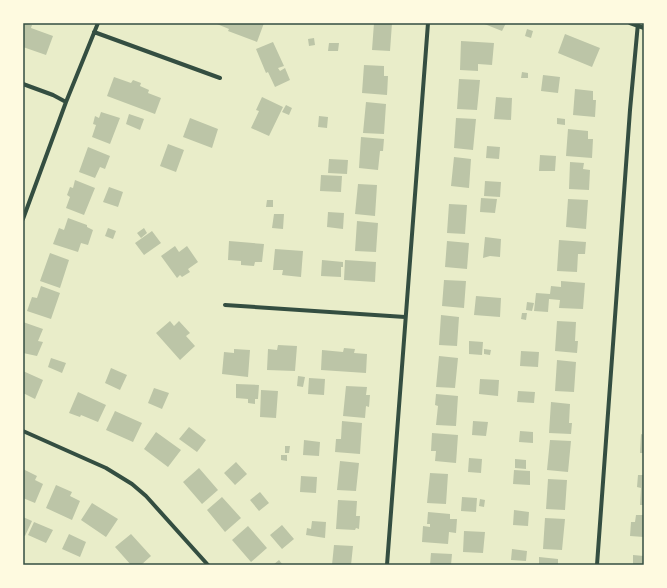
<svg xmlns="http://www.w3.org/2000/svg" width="667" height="588" font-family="'Public Sans',sans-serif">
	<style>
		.building { fill: #bcc5a7 }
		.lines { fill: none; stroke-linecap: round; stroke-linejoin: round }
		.minor { stroke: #344e41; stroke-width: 4 }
		.neatline { fill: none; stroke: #344e41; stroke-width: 1.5 }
	</style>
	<rect width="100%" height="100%" fill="#e9edc9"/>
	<path class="building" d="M 23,23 L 32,25 L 31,28 L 53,36 L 46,55 L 23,47 Z
		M 217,23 L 264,23 L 257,42 L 228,31 L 229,29 L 217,24 Z
		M 374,23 L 392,23 L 390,51 L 372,50 Z
		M 482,23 L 506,23 L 502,31 Z
		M 527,29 L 533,31 L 531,38 L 525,36 Z
		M 565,34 L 600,48 L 592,67 L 558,53 Z
		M 314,38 L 315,45 L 309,46 L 308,39 Z
		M 461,41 L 494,43 L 492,65 L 478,64 L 478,71 L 460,70 Z
		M 273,42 L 284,66 L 278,68 L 280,71 L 285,68 L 290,80 L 275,87 L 268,72 L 266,73 L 256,49 Z
		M 329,43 L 339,43 L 338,51 L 328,51 Z
		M 364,65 L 384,66 L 384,76 L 388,76 L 387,95 L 362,93 Z
		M 522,72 L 528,73 L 528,78 L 521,78 Z
		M 543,75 L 560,77 L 558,93 L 541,91 Z
		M 114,77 L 131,83 L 133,80 L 141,83 L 140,86 L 149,90 L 148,93 L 161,98 L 155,114 L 107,96 Z
		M 459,79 L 480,80 L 477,110 L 457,109 Z
		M 575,89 L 593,91 L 593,100 L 596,100 L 595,117 L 573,115 Z
		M 262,97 L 283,107 L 269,136 L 251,128 L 259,111 L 256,110 Z
		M 496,97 L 512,98 L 511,120 L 494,119 Z
		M 366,102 L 386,104 L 384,134 L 363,133 Z
		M 286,105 L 292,108 L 289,115 L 282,112 Z
		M 101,112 L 120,118 L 110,144 L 92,137 L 96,125 L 93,124 L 95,116 L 99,118 Z
		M 129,114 L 144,119 L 140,130 L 126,124 Z
		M 319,116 L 328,117 L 327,128 L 318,127 Z
		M 190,118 L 218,129 L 212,148 L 183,137 Z
		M 456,118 L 476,119 L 473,150 L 454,148 Z
		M 557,118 L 565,119 L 565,125 L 557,124 Z
		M 568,129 L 588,131 L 588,139 L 593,139 L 592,158 L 566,156 Z
		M 361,137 L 384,139 L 383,151 L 380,151 L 378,170 L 359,168 Z
		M 168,144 L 184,150 L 176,172 L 160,166 Z
		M 487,146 L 500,147 L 499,159 L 486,158 Z
		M 88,147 L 110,156 L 105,169 L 100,167 L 95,178 L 79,172 Z
		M 540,155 L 556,156 L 555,171 L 539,171 Z
		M 454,157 L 471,159 L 469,188 L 451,186 Z
		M 329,159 L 348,160 L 347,174 L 328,173 Z
		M 570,162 L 584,163 L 583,169 L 590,170 L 589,190 L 569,189 Z
		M 321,175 L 342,176 L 341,192 L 320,191 Z
		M 75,180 L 95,188 L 84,215 L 66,208 L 70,197 L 67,195 L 70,187 L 73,188 Z
		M 485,181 L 501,182 L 500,197 L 484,196 Z
		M 358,184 L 377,185 L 375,216 L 355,214 Z
		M 109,187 L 123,192 L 118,207 L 103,202 Z
		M 481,198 L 497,199 L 495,213 L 480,212 Z
		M 568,199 L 588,200 L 586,229 L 566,227 Z
		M 267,200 L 273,200 L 273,207 L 266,207 Z
		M 449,204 L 467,205 L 465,234 L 447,233 Z
		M 328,212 L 344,213 L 343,229 L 327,227 Z
		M 274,214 L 284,214 L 283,229 L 272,228 Z
		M 68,218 L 87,225 L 87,227 L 93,230 L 88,245 L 81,243 L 78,252 L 53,244 L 59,228 L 64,230 Z
		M 357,221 L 378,223 L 376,252 L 355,251 Z
		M 108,228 L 116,231 L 113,239 L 105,236 Z
		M 144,228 L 147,233 L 141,238 L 137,233 Z
		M 152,231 L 161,243 L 144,255 L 135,243 Z
		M 485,237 L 501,239 L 500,257 L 490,256 L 483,258 Z
		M 559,240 L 586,242 L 585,254 L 578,254 L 577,272 L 557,271 Z
		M 229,241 L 264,244 L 262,262 L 255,262 L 254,266 L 241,265 L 241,261 L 228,260 Z
		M 447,241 L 469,243 L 467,269 L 445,267 Z
		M 175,246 L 179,252 L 187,246 L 198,262 L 188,269 L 190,272 L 182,277 L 180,275 L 177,278 L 161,256 Z
		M 275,249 L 303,251 L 301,277 L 282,275 L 283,270 L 273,270 Z
		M 50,253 L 69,260 L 60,288 L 40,281 Z
		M 322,260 L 343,262 L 343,267 L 341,267 L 341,277 L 321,276 Z
		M 345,260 L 376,262 L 375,282 L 344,280 Z
		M 444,280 L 466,281 L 464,308 L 442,306 Z
		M 561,281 L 585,283 L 583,309 L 559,308 L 560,300 L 549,299 L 548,312 L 534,311 L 536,293 L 550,294 L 551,286 L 561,287 Z
		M 41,286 L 60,293 L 51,319 L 27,311 L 32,297 L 37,298 Z
		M 476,296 L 501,298 L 500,317 L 474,315 Z
		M 527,302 L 534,303 L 532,311 L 526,310 Z
		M 522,313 L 527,313 L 526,320 L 521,319 Z
		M 441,315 L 459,317 L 457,346 L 439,345 Z
		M 170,321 L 174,326 L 179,321 L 190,333 L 186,336 L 195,346 L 180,360 L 156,333 Z
		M 557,321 L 576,322 L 575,341 L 578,341 L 577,353 L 555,351 Z
		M 23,322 L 43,329 L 38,341 L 43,342 L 37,356 L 23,353 Z
		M 469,341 L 483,342 L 482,355 L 469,354 Z
		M 278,345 L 297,346 L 295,371 L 267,370 L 268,349 L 277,350 Z
		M 344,348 L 355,349 L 354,353 L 367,354 L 366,373 L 321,370 L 322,350 L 343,352 Z
		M 234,349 L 250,350 L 248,377 L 222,374 L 224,352 L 234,353 Z
		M 484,349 L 491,350 L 490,355 L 484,354 Z
		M 521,351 L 539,352 L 538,367 L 520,366 Z
		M 439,356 L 458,358 L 455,388 L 436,387 Z
		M 51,358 L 66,363 L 62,373 L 48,367 Z
		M 557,360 L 576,362 L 574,392 L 555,391 Z
		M 111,368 L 127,375 L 120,390 L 105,383 Z
		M 23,371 L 43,380 L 35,399 L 23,393 Z
		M 298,376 L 305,377 L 303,387 L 297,386 Z
		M 309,378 L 325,379 L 324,395 L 308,394 Z
		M 480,379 L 499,380 L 498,396 L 479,394 Z
		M 236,384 L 259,385 L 258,399 L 255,399 L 255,404 L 248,403 L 248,399 L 236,398 Z
		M 346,386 L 367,387 L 366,395 L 370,395 L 369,407 L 366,406 L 365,418 L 343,416 Z
		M 154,388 L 169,393 L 162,409 L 148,403 Z
		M 261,390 L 278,391 L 276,418 L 260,417 Z
		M 518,391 L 535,392 L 534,403 L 517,402 Z
		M 78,392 L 106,405 L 98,422 L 81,415 L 80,417 L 69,413 Z
		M 436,394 L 458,396 L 456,426 L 436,425 L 438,406 L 435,405 Z
		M 551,402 L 570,404 L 569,423 L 572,423 L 571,434 L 549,433 Z
		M 115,411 L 142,423 L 133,442 L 106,430 Z
		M 342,421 L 362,423 L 360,454 L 335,452 L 336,439 L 341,439 Z
		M 473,421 L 488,422 L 486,436 L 472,435 Z
		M 189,427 L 206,440 L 197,452 L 179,439 Z
		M 520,431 L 533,432 L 533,443 L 519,442 Z
		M 156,432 L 181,450 L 168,467 L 144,449 Z
		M 432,433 L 458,435 L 456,463 L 435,461 L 436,451 L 431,451 Z
		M 641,434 L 644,435 L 644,453 L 640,453 Z
		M 304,440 L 320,442 L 319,456 L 303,455 Z
		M 550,440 L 571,441 L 568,472 L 547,470 Z
		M 285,446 L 290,446 L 289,453 L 285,453 Z
		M 281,455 L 287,455 L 287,461 L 281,460 Z
		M 469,458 L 482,459 L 481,473 L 468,472 Z
		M 515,459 L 526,460 L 526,469 L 515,468 Z
		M 340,461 L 359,463 L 356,491 L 337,490 Z
		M 236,462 L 247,474 L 235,485 L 224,473 Z
		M 199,468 L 218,490 L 202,504 L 183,482 Z
		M 23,469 L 37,476 L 35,480 L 43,484 L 35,503 L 23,498 Z
		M 514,470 L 530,471 L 530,485 L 513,484 Z
		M 430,473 L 448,474 L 446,504 L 427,503 Z
		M 638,475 L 644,475 L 644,505 L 640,505 L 641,488 L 637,487 Z
		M 301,476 L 317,477 L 316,493 L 300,492 Z
		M 548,479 L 567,480 L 565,510 L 546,509 Z
		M 56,485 L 72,492 L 70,496 L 80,501 L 72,520 L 46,508 Z
		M 260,492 L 269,503 L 259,511 L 250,500 Z
		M 222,497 L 241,518 L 225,532 L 207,510 Z
		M 462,497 L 477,498 L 476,512 L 461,511 Z
		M 480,499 L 485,500 L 484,507 L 479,506 Z
		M 338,500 L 357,501 L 356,516 L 360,516 L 359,529 L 356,528 L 355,530 L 336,529 Z
		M 92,503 L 118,519 L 106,537 L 81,520 Z
		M 514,510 L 529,512 L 528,526 L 513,525 Z
		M 428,512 L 450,514 L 450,519 L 457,519 L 456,533 L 449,532 L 448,544 L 422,542 L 423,526 L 430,527 L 430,524 L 427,524 Z
		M 636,515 L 644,515 L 644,537 L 630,536 L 631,522 L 635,522 Z
		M 23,517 L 32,521 L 25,536 L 23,535 Z
		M 545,518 L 565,519 L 562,550 L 543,549 Z
		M 312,521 L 326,522 L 325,538 L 306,535 L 307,528 L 311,529 Z
		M 34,522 L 53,530 L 46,543 L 28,535 Z
		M 282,525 L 294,539 L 282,549 L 270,535 Z
		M 248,526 L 267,548 L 251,562 L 232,540 Z
		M 464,531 L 485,532 L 483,553 L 463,552 Z
		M 69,534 L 86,542 L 80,557 L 62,549 Z
		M 131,534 L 151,556 L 141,565 L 131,565 L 115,547 Z
		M 334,545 L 353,546 L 351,565 L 332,565 Z
		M 512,549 L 527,551 L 526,561 L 511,560 Z
		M 431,553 L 452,554 L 451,565 L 430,565 Z
		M 633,555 L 644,556 L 644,565 L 633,565 Z
		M 539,557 L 558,559 L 558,565 L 539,565 Z
		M 279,560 L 283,565 L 273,565 Z"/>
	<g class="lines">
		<path class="minor" d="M 630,23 L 644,28
			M 94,32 L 220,78
			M 23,84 L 53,95 L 66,102
			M 23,219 L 66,102 L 98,23
			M 225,305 L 405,317
			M 23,431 L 106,468 L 132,484 L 146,496 L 208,565
			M 387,565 L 428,23
			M 597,565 L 630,110 L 638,23"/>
	</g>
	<rect width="667" height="588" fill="none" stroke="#fefae0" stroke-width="48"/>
	<rect x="24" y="24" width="619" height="540" class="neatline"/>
</svg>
